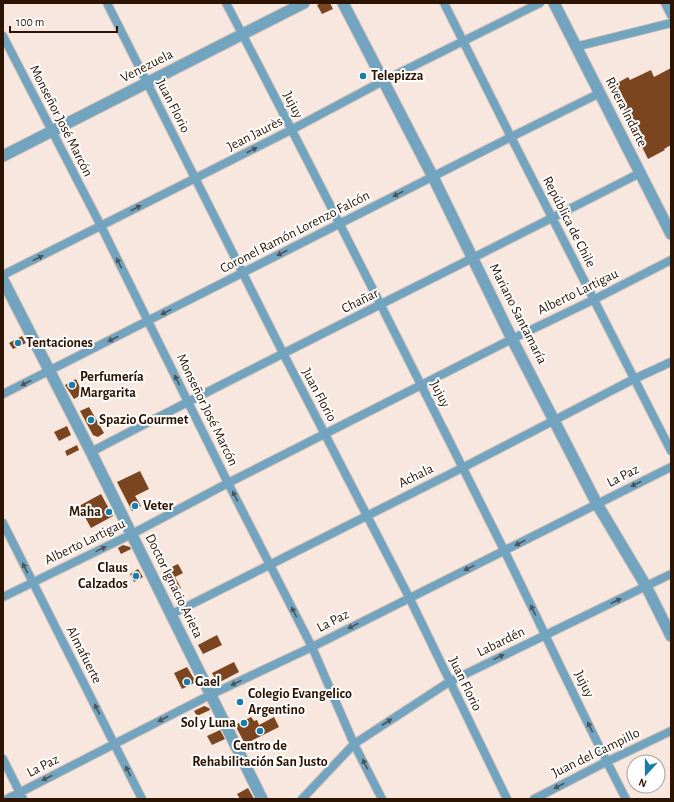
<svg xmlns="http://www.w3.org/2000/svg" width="674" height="802" font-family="'Alegreya Sans',sans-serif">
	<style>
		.building { fill: #7b461f }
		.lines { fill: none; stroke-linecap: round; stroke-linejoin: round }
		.minor-casing { stroke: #d7c5bb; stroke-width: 10 }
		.tertiary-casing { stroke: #d7c5bb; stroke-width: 13 }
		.minor { stroke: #72a4c0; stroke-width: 8 }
		.tertiary { stroke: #72a4c0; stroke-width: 11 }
		.oneway { fill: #4c5457 }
		.poi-dot { fill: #1a7ca8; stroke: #fff; stroke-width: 1.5 }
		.labels { text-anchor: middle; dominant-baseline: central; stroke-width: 4; stroke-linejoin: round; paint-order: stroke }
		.street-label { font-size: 14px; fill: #2d1301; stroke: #fff }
		.poi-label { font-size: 14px; font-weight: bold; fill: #2d1301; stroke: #fff; text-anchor: start }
	</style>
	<rect width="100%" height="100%" fill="#f7e7de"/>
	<path class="building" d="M 321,3 L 330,3 L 333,9 L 322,14 L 317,5 Z
		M 671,68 L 671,145 L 664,149 L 665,150 L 648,159 L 612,86 L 628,77 L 630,80 L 651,70 L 654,77 Z
		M 22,336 L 26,343 L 13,349 L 9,343 Z
		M 76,379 L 83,394 L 74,399 L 65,385 Z
		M 89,407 L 104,433 L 98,437 L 93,435 L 80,411 Z
		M 67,426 L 71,435 L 59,441 L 54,432 Z
		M 77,445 L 79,450 L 67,456 L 65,451 Z
		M 140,471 L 149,489 L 135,496 L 141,506 L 132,511 L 117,482 Z
		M 101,494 L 113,516 L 91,528 L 79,506 Z
		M 123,545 L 130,547 L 131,549 L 121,554 L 118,548 Z
		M 178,564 L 183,573 L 175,577 L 181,588 L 179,589 L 182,594 L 174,598 L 161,572 Z
		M 138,569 L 143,577 L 134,582 L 130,574 Z
		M 217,635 L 222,645 L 203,654 L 198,645 Z
		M 234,662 L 239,672 L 218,683 L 212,673 Z
		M 187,667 L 196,682 L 182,689 L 174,673 Z
		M 204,706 L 209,708 L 210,710 L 197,716 L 194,711 Z
		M 251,717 L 254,721 L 257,720 L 259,725 L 274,717 L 279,727 L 245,744 L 235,725 Z
		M 220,730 L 225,739 L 212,745 L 207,736 Z
		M 248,788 L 254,799 L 240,799 L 237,794 Z"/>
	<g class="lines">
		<defs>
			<path id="minor" d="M 107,3 L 283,353 L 409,597 L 507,799
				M 226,3 C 321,184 412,367 504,550 C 545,633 583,717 626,799
				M 444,3 L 511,137 L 671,451
				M 665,3 L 671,15
				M 3,36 L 101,226 L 228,483 L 312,647 L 354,744 L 382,799
				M 575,47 L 671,23
				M 3,275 L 291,130 L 383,81 L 540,3
				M 3,394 L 511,137 L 600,93
				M 91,452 C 273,357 457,267 640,173
				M 3,523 L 142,799
				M 3,597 L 132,534 L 228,483 L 512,339 L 593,300 L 671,260
				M 172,614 L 462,468 L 634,379 L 671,362
				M 3,759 L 23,799
				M 7,799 L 210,695 L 312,647 L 671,467
				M 302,799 L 354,744 L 449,682 L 671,574
				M 534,799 L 606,762 L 671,731"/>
			<path id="tertiary" d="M 343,3 L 433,177 L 512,339 L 597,504 L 646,586 L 671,636
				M 554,3 L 671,234
				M 3,156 L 304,3
				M 3,280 L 91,452 L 262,799"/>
		</defs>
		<use href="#minor" class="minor-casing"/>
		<use href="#tertiary" class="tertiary-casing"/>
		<use href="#minor" class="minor"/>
		<use href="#tertiary" class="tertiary"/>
	</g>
	<defs><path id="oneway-solid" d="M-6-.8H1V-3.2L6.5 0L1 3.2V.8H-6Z"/></defs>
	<g class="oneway">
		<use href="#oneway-solid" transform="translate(252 150) rotate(-27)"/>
		<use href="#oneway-solid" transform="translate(398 194) rotate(153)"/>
		<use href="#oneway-solid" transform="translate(136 208) rotate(-27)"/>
		<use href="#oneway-solid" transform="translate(282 253) rotate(153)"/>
		<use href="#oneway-solid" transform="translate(38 258) rotate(-27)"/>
		<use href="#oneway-solid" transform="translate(119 263) rotate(-117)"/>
		<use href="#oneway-solid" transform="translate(166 312) rotate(153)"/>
		<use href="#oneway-solid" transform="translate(113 339) rotate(153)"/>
		<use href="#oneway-solid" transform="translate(177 380) rotate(-116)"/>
		<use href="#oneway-solid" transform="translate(26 383) rotate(153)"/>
		<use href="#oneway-solid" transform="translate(636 484) rotate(153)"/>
		<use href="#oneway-solid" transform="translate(235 496) rotate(-117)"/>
		<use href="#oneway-solid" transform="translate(520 543) rotate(153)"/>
		<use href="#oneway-solid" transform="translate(101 549) rotate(-26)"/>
		<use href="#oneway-solid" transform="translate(25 568) rotate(-116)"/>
		<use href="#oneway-solid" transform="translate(469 568) rotate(154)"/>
		<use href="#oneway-solid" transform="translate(616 601) rotate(-25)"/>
		<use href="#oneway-solid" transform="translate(533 610) rotate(-116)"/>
		<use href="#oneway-solid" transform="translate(294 612) rotate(-117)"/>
		<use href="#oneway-solid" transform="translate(353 626) rotate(153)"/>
		<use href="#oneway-solid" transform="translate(499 657) rotate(-26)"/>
		<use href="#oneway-solid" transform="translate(236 683) rotate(154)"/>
		<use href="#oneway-solid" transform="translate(97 709) rotate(-117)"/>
		<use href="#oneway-solid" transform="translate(163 719) rotate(153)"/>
		<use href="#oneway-solid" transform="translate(387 722) rotate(-33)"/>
		<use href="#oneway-solid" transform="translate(590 727) rotate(-116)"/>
		<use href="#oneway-solid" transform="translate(365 764) rotate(-116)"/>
		<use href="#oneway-solid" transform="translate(128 771) rotate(-116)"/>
		<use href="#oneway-solid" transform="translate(47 778) rotate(153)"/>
		<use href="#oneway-solid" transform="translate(559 786) rotate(153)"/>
	</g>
	<g class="poi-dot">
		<circle cx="363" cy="76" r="4"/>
		<circle cx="18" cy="343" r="4"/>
		<circle cx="72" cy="385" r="4"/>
		<circle cx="91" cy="420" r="4"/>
		<circle cx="135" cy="506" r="4"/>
		<circle cx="109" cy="512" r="4"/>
		<circle cx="136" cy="576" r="4"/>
		<circle cx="187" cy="682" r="4"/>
		<circle cx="240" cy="702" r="4"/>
		<circle cx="244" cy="723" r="4"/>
		<circle cx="260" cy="731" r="4"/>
	</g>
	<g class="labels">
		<g class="street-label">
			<text transform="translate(147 66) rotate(-27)">Venezuela</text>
			<text transform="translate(293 105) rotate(63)">Jujuy</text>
			<text transform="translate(173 106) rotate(63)">Juan Florio</text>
			<text transform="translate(626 112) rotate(63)">Rivera Indarte</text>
			<text transform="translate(61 121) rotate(63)">Monseñor José Marcón</text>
			<text transform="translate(255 134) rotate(-27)">Jean Jaurès</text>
			<text transform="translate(569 222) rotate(63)">República de Chile</text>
			<text transform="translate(295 232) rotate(-27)">Coronel Ramón Lorenzo Falcón</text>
			<text transform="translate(578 292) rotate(-26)">Alberto Lartigau</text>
			<text transform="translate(360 301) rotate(-26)">Chañar</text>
			<text transform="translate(518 314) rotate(63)">Mariano Santamaría</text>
			<text transform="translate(440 394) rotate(63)">Jujuy</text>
			<text transform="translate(319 395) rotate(62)">Juan Florio</text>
			<text transform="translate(207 410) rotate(64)">Monseñor José Marcón</text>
			<text transform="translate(416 476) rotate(-26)">Achala</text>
			<text transform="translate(623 476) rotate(-27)">La Paz</text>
			<text transform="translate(85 542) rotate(-26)">Alberto Lartigau</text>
			<text transform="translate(174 586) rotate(64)">Doctor Ignacio Arieta</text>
			<text transform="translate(333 621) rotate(-27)">La Paz</text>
			<text transform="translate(501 642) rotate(-26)">Labardén</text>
			<text transform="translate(84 655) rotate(63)">Almafuerte</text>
			<text transform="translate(465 684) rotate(64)">Juan Florio</text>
			<text transform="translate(584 684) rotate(64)">Jujuy</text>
			<text transform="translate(596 753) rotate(-26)">Juan del Campillo</text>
			<text transform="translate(43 766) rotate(-27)">La Paz</text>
		</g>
		<g class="poi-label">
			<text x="371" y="76">Telepizza</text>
			<text x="26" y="343">Tentaciones</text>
			<text x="80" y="377">Perfumería<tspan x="80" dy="16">Margarita</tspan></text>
			<text x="99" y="420">Spazio Gourmet</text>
			<text x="143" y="506">Veter</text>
			<text x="101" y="512" text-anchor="end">Maha</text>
			<text x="128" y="568" text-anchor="end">Claus<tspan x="128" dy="16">Calzados</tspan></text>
			<text x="195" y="682">Gael</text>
			<text x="248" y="694">Colegio Evangelico<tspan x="248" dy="16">Argentino</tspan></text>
			<text x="236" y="723" text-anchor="end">Sol y Luna</text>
			<text x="260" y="746" text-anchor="middle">Centro de<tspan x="260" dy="16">Rehabilitación San Justo</tspan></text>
		</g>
	</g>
	<rect width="674" height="802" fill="none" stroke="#2d1301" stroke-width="8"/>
	<g transform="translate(646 774) rotate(201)"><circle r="19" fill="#ffffff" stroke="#aba199"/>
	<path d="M0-3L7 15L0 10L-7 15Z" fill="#1a7ca8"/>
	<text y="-6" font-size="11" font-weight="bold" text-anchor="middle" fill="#2d1301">N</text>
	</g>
	<path d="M10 26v6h107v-6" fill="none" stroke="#2d1301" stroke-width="2"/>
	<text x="16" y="26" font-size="12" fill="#2d1301" stroke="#ffffff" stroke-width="3" paint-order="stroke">100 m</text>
</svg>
